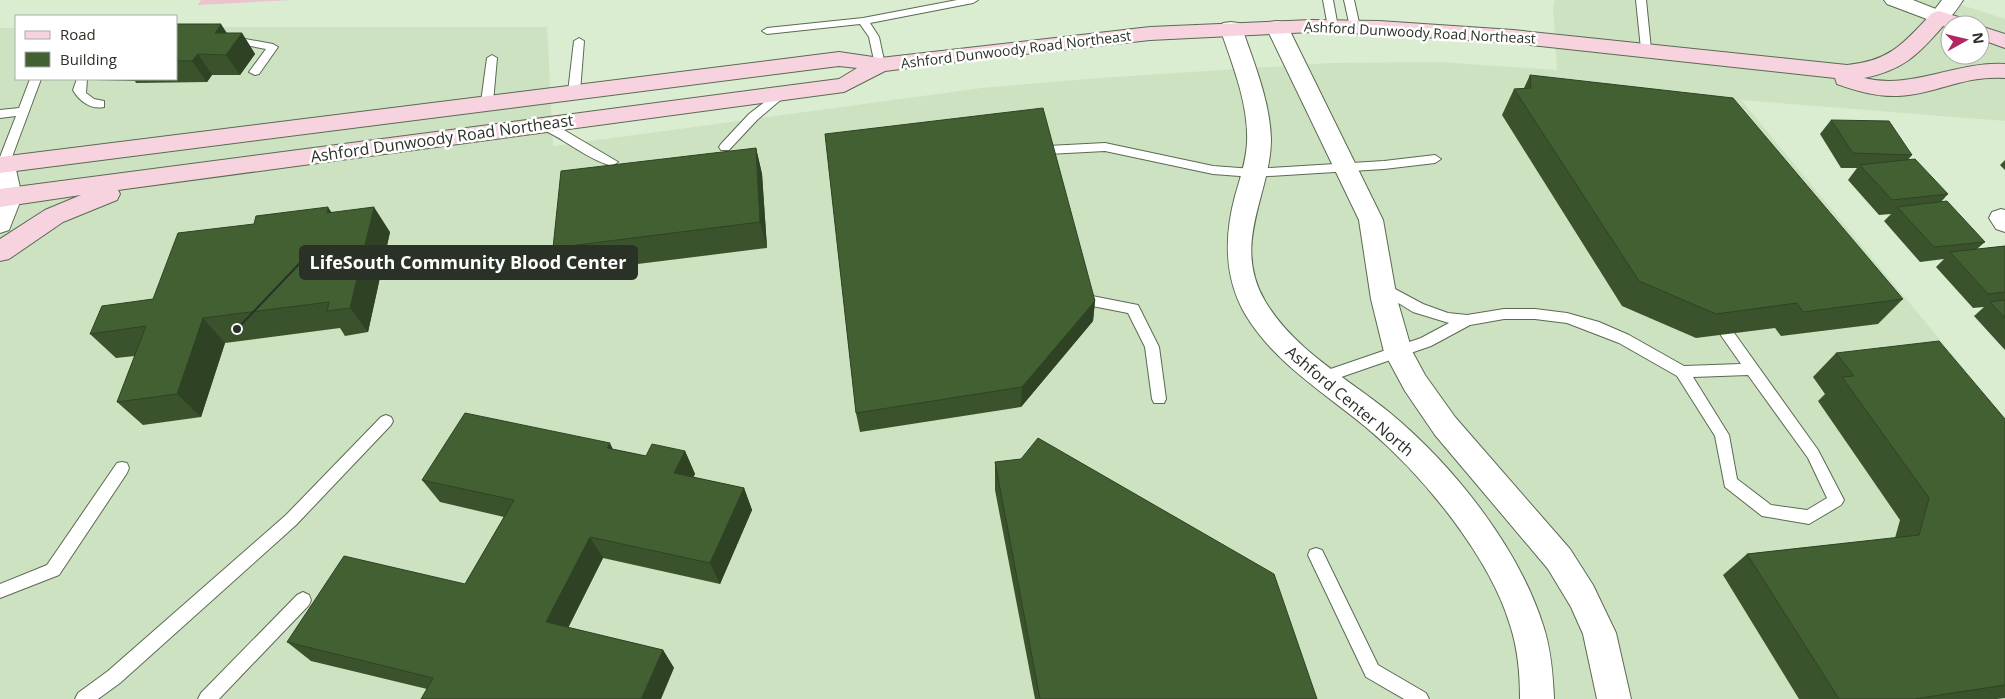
<svg xmlns="http://www.w3.org/2000/svg" width="2005" height="699" font-family="'Open Sans',sans-serif">
	<style>
		.built { fill: #cde2c1; fill-rule: evenodd }
		.green { fill: #eac3cd }
		.lines { fill: none; stroke-linecap: round; stroke-linejoin: round }
		.service-casing { stroke: #5b6a52; stroke-width: 2 }
		.minor-casing { stroke: #5b6a52; stroke-width: 2 }
		.tertiary-casing { stroke: #5b6a52; stroke-width: 2 }
		.secondary-casing { stroke: #5b6a52; stroke-width: 2 }
		.service { fill: #fff; fill-rule: evenodd }
		.minor { fill: #fff; fill-rule: evenodd }
		.tertiary { fill: #fff; fill-rule: evenodd }
		.secondary { fill: #f6d3df; fill-rule: evenodd }
		.wall { fill: #3a532c }
		.shaded-wall { fill: #2f4324 }
		.building { fill: #436033; stroke: #2f4324 }
		.labels { text-anchor: middle; dominant-baseline: central; stroke-width: 5; stroke-linejoin: round; paint-order: stroke }
		.far-street-label { font-size: 14px; fill: #2a3126; stroke: #fff }
		.street-label { font-size: 16px; fill: #2a3126; stroke: #fff }
		.leader { fill: none; stroke: #2a3126; stroke-width: 2 }
		.callout-dot { fill: #2a3126; stroke: #fff; stroke-width: 2 }
		.callout { fill: #2a3126; stroke: #2a3126; stroke-width: 2 }
		.callout-label { font-size: 18px; text-anchor: middle; font-weight: bold; fill: #fff }
	</style>
	<rect width="100%" height="100%" fill="#daedd1"/>
	<path class="built" d="M 1555,0 L 1946,0 L 2005,19 L 2005,121 L 1741,100 L 2005,418 L 2005,699 L 0,699 L 0,28 L 16,28 L 16,79 L 176,79 L 176,27 L 547,27 L 553,146 L 982,88 L 1099,78 L 1331,63 L 1439,62 L 1557,70 L 1553,6 ZM 1950,25 L 1980,25 L 1980,55 L 1950,55 Z"/>
	<path class="green" d="M 201,0 L 292,0 L 198,5 Z"/>
	<g class="lines">
		<defs>
			<path id="service" d="M 957,0 L 978,0 L 973,3 L 870,23 L 879,37 L 885,65 L 880,68 L 875,65 L 869,37 L 860,24 L 767,34 L 762,31 L 767,28 L 863,18 Z
				M 1323,0 L 1333,0 L 1338,27 L 1337,29 L 1329,29 L 1328,27 Z
				M 1344,0 L 1354,0 L 1360,27 L 1359,29 L 1351,29 L 1350,27 Z
				M 1636,0 L 1646,0 L 1651,49 L 1646,52 L 1641,49 Z
				M 229,36 L 273,44 L 278,47 L 259,74 L 255,75 L 249,72 L 266,49 L 225,41 L 224,39 Z
				M 579,38 L 584,41 L 580,92 L 574,96 L 568,92 L 574,41 Z
				M 492,55 L 497,58 L 493,102 L 487,106 L 481,102 L 487,58 Z
				M 30,79 L 41,79 L 9,165 L 7,168 L 0,168 L 0,157 L 16,116 L 0,118 L 0,110 L 19,108 Z
				M 77,79 L 87,79 L 86,93 L 94,99 L 104,101 L 104,107 C 91,110 79,101 73,90 Z
				M 780,90 L 784,91 L 784,97 L 757,120 L 729,150 L 721,150 L 719,147 L 721,144 L 749,114 Z
				M 541,120 L 564,130 L 618,162 L 612,166 C 584,158 563,137 537,127 L 537,121 Z
				M 1105,143 L 1213,166 L 1253,169 L 1384,161 L 1435,155 L 1441,159 L 1435,163 L 1384,169 L 1253,177 L 1213,174 L 1105,151 L 1048,154 L 1042,150 L 1048,146 Z
				M 1382,282 L 1423,304 L 1448,313 L 1467,315 L 1504,309 L 1535,309 L 1567,313 L 1599,322 L 1629,335 L 1684,366 L 1741,364 L 1720,334 L 1722,330 L 1732,330 L 1818,450 L 1844,500 L 1841,505 L 1809,524 L 1762,516 L 1725,487 L 1715,436 L 1677,376 L 1619,343 L 1567,323 L 1535,319 L 1504,319 L 1470,325 L 1431,346 L 1321,384 L 1316,382 L 1314,378 L 1316,374 L 1421,338 L 1449,323 L 1413,312 L 1377,290 L 1375,287 ZM 1748,375 L 1808,458 L 1827,498 L 1807,510 L 1771,505 L 1737,479 L 1729,435 L 1693,377 Z
				M 1087,295 L 1138,305 L 1159,347 L 1166,399 L 1164,403 L 1154,403 L 1152,399 L 1145,347 L 1128,313 L 1082,304 L 1080,300 Z
				M 386,415 L 391,417 L 393,421 L 391,425 L 296,525 L 120,683 L 98,699 L 75,699 L 78,693 L 108,671 L 286,515 L 381,417 Z
				M 122,462 L 127,463 L 129,468 L 127,473 L 59,575 L 0,598 L 0,584 L 47,565 L 117,463 Z
				M 1316,548 L 1322,550 L 1378,665 L 1426,693 L 1429,699 L 1404,699 L 1366,677 L 1308,555 L 1310,550 Z
				M 303,592 L 309,595 L 311,600 L 309,605 L 219,699 L 198,699 L 201,693 L 297,595 Z"/>
			<path id="minor" d="M 1942,0 L 1963,0 C 1955,12 1948,25 1932,21 L 1929,17 Z
				M 1277,21 L 1284,22 L 1288,27 L 1383,220 L 1397,299 L 1412,351 L 1425,375 L 1455,417 L 1570,549 L 1593,585 L 1616,633 L 1631,699 L 1597,699 L 1583,634 L 1571,607 L 1548,569 L 1435,435 L 1405,391 L 1384,352 L 1371,299 L 1359,220 L 1266,27 L 1270,22 Z
				M 1231,22 L 1239,23 L 1242,28 C 1254,63 1270,101 1271,139 C 1271,194 1231,243 1265,301 C 1294,350 1346,377 1389,412 C 1452,464 1518,546 1543,625 C 1551,649 1553,674 1554,699 L 1520,699 C 1520,674 1518,649 1510,625 C 1490,557 1422,474 1368,429 C 1325,393 1275,364 1245,314 C 1224,277 1224,237 1235,196 C 1240,179 1246,161 1247,143 C 1249,104 1232,64 1220,28 L 1223,23 Z
				M 2001,209 L 2005,210 L 2005,232 L 1996,229 L 1989,218 L 1992,212 Z"/>
			<path id="tertiary" d="M 1884,0 L 1913,0 L 1946,13 L 1949,17 L 1946,21 L 1939,23 L 1932,21 L 1887,4 Z
				M 3,157 L 11,159 L 15,165 L 22,197 L 9,230 L 0,233 L 0,158 Z"/>
			<path id="secondary" d="M 1939,11 L 1968,20 L 1972,25 L 1950,25 L 1950,28 L 1943,26 C 1918,55 1903,70 1864,78 C 1912,90 1956,61 2005,64 L 2005,78 C 1964,75 1936,94 1898,96 C 1877,97 1857,91 1837,84 L 1835,78 L 1513,43 L 1379,34 L 1312,32 L 1150,40 L 988,58 L 885,71 L 844,92 L 118,190 L 120,194 L 117,200 L 63,222 L 9,259 L 0,261 L 0,239 L 45,210 L 81,195 L 0,207 L 0,189 L 839,79 L 857,68 L 839,66 L 0,173 L 0,157 L 839,52 L 880,58 L 1150,27 L 1312,20 L 1379,21 L 1513,30 L 1847,65 C 1890,61 1904,43 1932,13 Z
				M 1980,26 L 2005,34 L 2005,48 L 1980,39 Z"/>
		</defs>
		<use href="#service" class="service-casing"/>
		<use href="#minor" class="minor-casing"/>
		<use href="#tertiary" class="tertiary-casing"/>
		<use href="#secondary" class="secondary-casing"/>
		<use href="#service" class="service"/>
		<use href="#minor" class="minor"/>
		<use href="#tertiary" class="tertiary"/>
		<use href="#secondary" class="secondary"/>
	</g>
	<path class="wall" d="M 176,24 L 227,33 L 242,33 L 255,54 L 240,75 L 212,75 L 207,82 L 136,83 L 135,81 L 95,80 L 94,79 L 176,79 Z
		M 1530,75 L 1903,299 L 1878,324 L 1781,336 L 1775,328 L 1696,338 L 1622,306 L 1502,115 L 1514,89 L 1524,88 Z
		M 1831,120 L 1912,155 L 1908,160 L 1948,194 L 1941,202 L 1985,242 L 1977,249 L 2005,246 L 2005,350 L 1974,316 L 1984,307 L 1973,308 L 1936,267 L 1944,259 L 1920,262 L 1884,221 L 1891,214 L 1879,215 L 1848,180 L 1857,168 L 1841,168 L 1820,134 Z
		M 756,148 L 762,174 L 767,248 L 565,273 L 553,248 Z
		M 2005,160 L 2005,170 L 2000,165 Z
		M 331,212 L 390,232 L 368,332 L 345,336 L 340,328 L 225,343 L 201,417 L 143,425 L 117,402 L 135,356 L 116,358 L 90,334 L 153,299 L 254,224 Z
		M 1095,301 L 1093,321 L 1021,407 L 860,432 L 856,413 Z
		M 1836,353 L 2005,419 L 2005,698 L 1997,699 L 1799,699 L 1723,575 L 1747,554 L 1895,538 L 1900,520 L 1818,401 L 1825,394 L 1813,377 Z
		M 613,449 L 646,456 L 685,451 L 695,474 L 693,477 L 744,488 L 752,510 L 720,584 L 603,558 L 568,628 L 663,650 L 674,668 L 427,689 L 311,661 L 287,642 L 465,584 L 504,517 L 440,502 L 422,480 Z
		M 995,462 L 1317,699 L 1035,699 L 995,490 Z"/>
	<path class="shaded-wall" d="M 221,24 L 234,44 L 242,33 L 255,54 L 240,75 L 226,55 L 215,33 Z
		M 198,54 L 212,75 L 207,82 L 192,61 Z
		M 756,148 L 762,174 L 767,248 L 760,222 Z
		M 328,207 L 345,233 L 327,213 Z
		M 374,207 L 390,232 L 368,332 L 350,308 Z
		M 1095,301 L 1093,321 L 1021,407 L 1022,387 Z
		M 203,318 L 225,343 L 201,417 L 177,394 Z
		M 610,443 L 621,466 L 607,448 Z
		M 685,451 L 695,474 L 684,496 L 674,473 Z
		M 744,488 L 752,510 L 720,584 L 710,563 Z
		M 590,537 L 603,558 L 561,642 L 546,622 Z
		M 663,650 L 674,668 L 661,699 L 641,699 Z"/>
	<path class="building" d="M 176,24 L 221,24 L 215,33 L 242,33 L 226,55 L 198,54 L 192,61 L 176,61 Z
		M 1530,75 L 1733,98 L 1903,299 L 1803,312 L 1797,303 L 1716,314 L 1639,281 L 1514,89 L 1531,88 Z
		M 1043,108 L 1095,301 L 1022,387 L 856,413 L 825,134 Z
		M 1831,120 L 1889,121 L 1912,155 L 1853,153 Z
		M 756,148 L 760,222 L 553,248 L 561,171 Z
		M 1915,159 L 1948,194 L 1892,200 L 1860,165 Z
		M 1947,201 L 1985,242 L 1934,247 L 1897,207 Z
		M 328,207 L 327,213 L 374,207 L 350,308 L 327,311 L 329,302 L 203,318 L 177,394 L 117,402 L 146,326 L 90,334 L 102,306 L 153,299 L 178,233 L 254,224 L 256,216 Z
		M 2005,246 L 2005,292 L 1988,294 L 1950,252 Z
		M 2005,300 L 2005,318 L 1990,302 Z
		M 1939,341 L 2005,419 L 2005,685 L 1914,699 L 1839,699 L 1747,554 L 1919,535 L 1929,498 L 1842,377 L 1854,376 L 1836,353 Z
		M 465,413 L 610,443 L 607,448 L 646,456 L 652,444 L 685,451 L 674,473 L 744,488 L 710,563 L 590,537 L 546,622 L 663,650 L 641,699 L 421,699 L 433,678 L 287,642 L 344,556 L 465,584 L 514,500 L 422,480 Z
		M 1038,438 L 1274,574 L 1317,699 L 1040,699 L 995,462 L 1021,459 Z"/>
	<g class="labels">
		<g class="far-street-label">
			<text transform="translate(1420 32) rotate(3)">Ashford Dunwoody Road Northeast</text>
			<text transform="translate(1016 49) rotate(-7)">Ashford Dunwoody Road Northeast</text>
		</g>
		<g class="street-label">
			<text transform="translate(442 138) rotate(-8)">Ashford Dunwoody Road Northeast</text>
			<text transform="translate(1350 401) rotate(40)">Ashford Center North</text>
		</g>
	</g>
	<path class="leader" d="M237 329L300 263"/>
	<circle class="callout-dot" cx="237" cy="329" r="5"/>
	<rect class="callout" x="300" y="246" width="337" height="33" rx="5"/>
	<g class="callout-label">
		<text x="468" y="269">LifeSouth Community Blood Center</text>
	</g>
	<rect x="15" y="15" width="162" height="65" fill="#ffffff" stroke="#aaada8"/>
	<rect x="25" y="31" width="25" height="8" fill="#f6d3df" stroke="#aaada8"/>
	<text x="60" y="40" font-size="15" fill="#2a3126">Road</text>
	<rect x="25" y="52" width="25" height="15" fill="#436033" stroke="#aaada8"/>
	<text x="60" y="65" font-size="15" fill="#2a3126">Building</text>
	<g transform="translate(1965 40) rotate(82)"><circle r="24" fill="#ffffff" stroke="#aaada8"/>
	<path d="M0-4L9 19L0 12L-9 19Z" fill="#b32761"/>
	<text y="-8" font-size="14" font-weight="bold" text-anchor="middle" fill="#2a3126">N</text>
	</g>
</svg>
